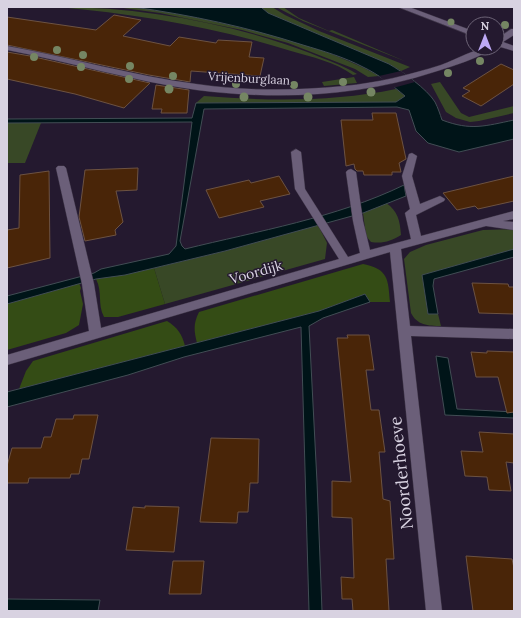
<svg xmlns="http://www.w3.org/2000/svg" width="521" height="618" font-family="Lora,serif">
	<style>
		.green { fill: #384826 }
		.forest { fill: #344c15 }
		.water { fill: #001418; stroke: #414d54 }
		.pier { fill: #24192f }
		.building { fill: #492508; stroke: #6c5242 }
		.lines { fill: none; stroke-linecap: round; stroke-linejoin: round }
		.minor-casing { stroke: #3e3547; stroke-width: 1 }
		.minor { fill: #6b5f79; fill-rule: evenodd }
		.tree { fill: #758663 }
		.labels { text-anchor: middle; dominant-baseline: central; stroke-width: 3; stroke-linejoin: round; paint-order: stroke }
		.far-street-label { font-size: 12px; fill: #d8d2e1; stroke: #24192f }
		.street-label { font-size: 14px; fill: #d8d2e1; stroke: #24192f }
		.near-street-label { font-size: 17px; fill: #d8d2e1; stroke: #24192f }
	</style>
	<rect width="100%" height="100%" fill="#24192f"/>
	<path class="green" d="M 58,7 C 142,7 231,23 310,53 C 326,60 343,65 357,74 L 353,75 C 335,62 312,57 291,51 C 215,27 137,14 58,7 Z
		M 116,7 C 151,7 187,15 221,23 C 274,35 331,49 379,76 L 368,77 L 355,69 L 288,43 L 242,30 L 160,13 Z
		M 261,7 L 272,7 L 285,15 L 319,31 L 410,67 L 401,71 L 389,64 L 268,13 Z
		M 276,7 L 283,7 L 299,18 L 329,31 L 332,30 L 407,62 L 303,21 Z
		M 354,77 L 357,83 L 324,86 L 322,82 Z
		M 440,82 L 461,113 L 469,117 L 514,106 L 514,113 L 479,121 L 470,122 L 456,118 L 446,112 L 431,84 Z
		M 396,89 L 405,96 L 396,102 L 196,103 L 204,96 C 268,101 333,102 396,89 Z
		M 7,123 L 41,123 L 25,163 L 7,163 Z
		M 386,203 C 398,211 400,221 401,235 C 391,241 383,244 371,242 L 366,236 L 363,213 Z
		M 318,225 L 327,243 L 325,259 L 165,304 L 154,268 L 225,251 Z
		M 514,229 L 514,249 L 423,275 L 428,314 L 438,314 L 441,326 C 428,326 417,325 411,313 L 404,259 L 410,252 L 426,245 L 483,230 Z"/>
	<path class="forest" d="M 363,264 C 389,269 388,280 390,302 L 370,302 L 365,294 L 319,311 L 197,343 C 194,331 193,324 199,312 Z
		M 154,268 L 165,304 L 118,317 L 104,317 C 97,303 103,293 96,279 Z
		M 79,283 L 81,288 L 80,291 L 83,304 L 79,325 L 66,333 L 7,350 L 7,304 Z
		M 167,321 C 178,328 182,334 185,346 L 19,389 L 26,371 L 33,361 Z"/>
	<path class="water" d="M 133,7 L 261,7 L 268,13 L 389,64 C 403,72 427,89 435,102 C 438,108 440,114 442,120 C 471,131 485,126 514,120 L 514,139 L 459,152 L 428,143 L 416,131 L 409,110 L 397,107 L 204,109 L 180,241 L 182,246 L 185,249 C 258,231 336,218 404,185 L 406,196 L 363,213 L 225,251 L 125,275 L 96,279 L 7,304 L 7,296 L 94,273 L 101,269 L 169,254 L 176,246 L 192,122 L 7,123 L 7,119 L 192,118 L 196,103 L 396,102 L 405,96 C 392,85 378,74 363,67 C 344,57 323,51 303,45 C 247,27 191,15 133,7 Z
		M 514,249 L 514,257 L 434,279 L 433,286 L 438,314 L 428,314 L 422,275 Z
		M 365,294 L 370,302 L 323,318 L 309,326 L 317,482 L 322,611 L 309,611 L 301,327 L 184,357 L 128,375 L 7,407 L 7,392 L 319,311 Z
		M 436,356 L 448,358 L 457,409 L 514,412 L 514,418 L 445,415 Z
		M 7,599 L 100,600 L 98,611 L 7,611 Z"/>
	<path class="pier" d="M 401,71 L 415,82 L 393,88 L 379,76 Z"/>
	<path class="building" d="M 114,15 L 141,20 L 123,36 L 170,46 L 179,37 L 216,43 L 218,40 L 252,42 L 249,57 L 264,58 L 260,76 L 191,71 L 190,82 L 149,75 L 7,45 L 7,17 L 96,30 Z
		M 7,52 L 30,56 L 150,83 L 124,108 L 75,94 L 7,79 Z
		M 501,64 L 514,70 L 514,84 L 481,106 L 462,96 L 470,91 L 463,88 Z
		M 156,85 L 189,90 L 187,113 L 161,113 L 162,109 L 152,109 Z
		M 372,113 L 396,113 L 406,159 L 399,163 L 401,172 L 392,172 L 392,175 L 364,175 L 363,171 L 357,171 L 355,169 L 354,164 L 346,166 L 341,120 L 373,120 Z
		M 138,168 L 137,190 L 116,191 L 123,222 L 115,230 L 116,235 L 85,241 L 79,217 L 85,170 Z
		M 49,171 L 50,258 L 7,268 L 7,230 L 19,228 L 20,175 Z
		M 279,176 L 290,194 L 260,201 L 264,207 L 219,218 L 206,190 L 249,180 L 251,183 Z
		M 514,176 L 514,201 L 478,209 L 475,206 L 457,210 L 443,193 Z
		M 472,283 L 508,284 L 509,287 L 514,287 L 514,314 L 479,313 Z
		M 347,335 L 369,335 L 374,370 L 366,370 L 371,410 L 379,410 L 385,452 L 379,452 L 383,499 L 390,501 L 394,559 L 386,559 L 389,611 L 353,611 L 352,599 L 342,599 L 341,577 L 354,578 L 352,518 L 332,517 L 332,481 L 351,482 L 337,338 L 348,338 Z
		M 487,351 L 514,352 L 514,412 L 507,413 L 498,377 L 476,377 L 471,352 L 487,353 Z
		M 74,415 L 98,415 L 89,459 L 82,459 L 79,474 L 71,474 L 70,478 L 29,478 L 28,483 L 7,483 L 7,466 L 12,448 L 41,448 L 44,437 L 51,437 L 56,419 L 73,419 Z
		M 479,432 L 514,434 L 514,463 L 506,462 L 511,491 L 489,490 L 487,477 L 465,476 L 461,451 L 483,452 Z
		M 211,438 L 259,439 L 258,483 L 250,483 L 248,512 L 238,512 L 237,523 L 200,522 Z
		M 145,506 L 179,507 L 174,552 L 126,550 L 133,507 L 145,508 Z
		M 466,556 L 512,559 L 514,568 L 514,611 L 473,611 Z
		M 173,561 L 204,561 L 201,594 L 169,594 Z"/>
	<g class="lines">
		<defs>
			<path id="minor" d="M 398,7 L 409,7 L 473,31 L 473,36 Z
				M 511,29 L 514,29 L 514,35 L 503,42 L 514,46 L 514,51 L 497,46 L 497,39 Z
				M 7,46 C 70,57 133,76 196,84 C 245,91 295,91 344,86 C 377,83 409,75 441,65 C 458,59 474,48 492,48 C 483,57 447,68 434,72 C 358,97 275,100 197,90 C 133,81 70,62 7,50 Z
				M 296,149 L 301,152 L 305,189 L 348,257 L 360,253 L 353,221 L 346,172 L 348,170 L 351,169 L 356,172 L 363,221 L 370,250 L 411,239 L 405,213 L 410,209 L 402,176 L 409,154 L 412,153 L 417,156 L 412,176 L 420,204 L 440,196 L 445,199 L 444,201 L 416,215 L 421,236 L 514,211 L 514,219 L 503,221 L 514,222 L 514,230 L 486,226 L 401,249 L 410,326 L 514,329 L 514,339 L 411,336 L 442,611 L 426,611 L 390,252 L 7,365 L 7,355 L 89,331 L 82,284 L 56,168 L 58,166 L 64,166 L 66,168 L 94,284 L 101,328 L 339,259 L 295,189 L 291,152 Z"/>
		</defs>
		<use href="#minor" class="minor-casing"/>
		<use href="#minor" class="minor"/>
	</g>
	<g class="tree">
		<circle cx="451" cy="22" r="3.5"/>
		<circle cx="505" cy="25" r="4"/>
		<circle cx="57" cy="50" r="4"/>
		<circle cx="83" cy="55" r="4"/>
		<circle cx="34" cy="57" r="4"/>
		<circle cx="480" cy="61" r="4"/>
		<circle cx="130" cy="66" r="4"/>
		<circle cx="81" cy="67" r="4"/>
		<circle cx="448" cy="73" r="4"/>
		<circle cx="173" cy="76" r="4"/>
		<circle cx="129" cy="79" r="4"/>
		<circle cx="343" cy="82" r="4"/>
		<circle cx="236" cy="84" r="4"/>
		<circle cx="294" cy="85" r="4"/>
		<circle cx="169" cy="89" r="4.5"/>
		<circle cx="371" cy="92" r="4.5"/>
		<circle cx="244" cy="97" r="4.5"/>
		<circle cx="308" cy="97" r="4.5"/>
	</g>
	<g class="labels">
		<g class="far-street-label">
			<text transform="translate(249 78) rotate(3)">Vrijenburglaan</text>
		</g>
		<g class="street-label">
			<text transform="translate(256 272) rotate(-16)">Voordijk</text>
		</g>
		<g class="near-street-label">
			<text transform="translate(401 473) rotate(-96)">Noorderhoeve</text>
		</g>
	</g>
	<rect width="521" height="618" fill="none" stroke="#d8d2e1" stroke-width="16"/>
	<g transform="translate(485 36)"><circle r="19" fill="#24192f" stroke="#6c6376"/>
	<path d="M0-3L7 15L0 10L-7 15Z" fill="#bda9f5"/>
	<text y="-6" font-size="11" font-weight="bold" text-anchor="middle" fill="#d8d2e1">N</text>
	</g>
</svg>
